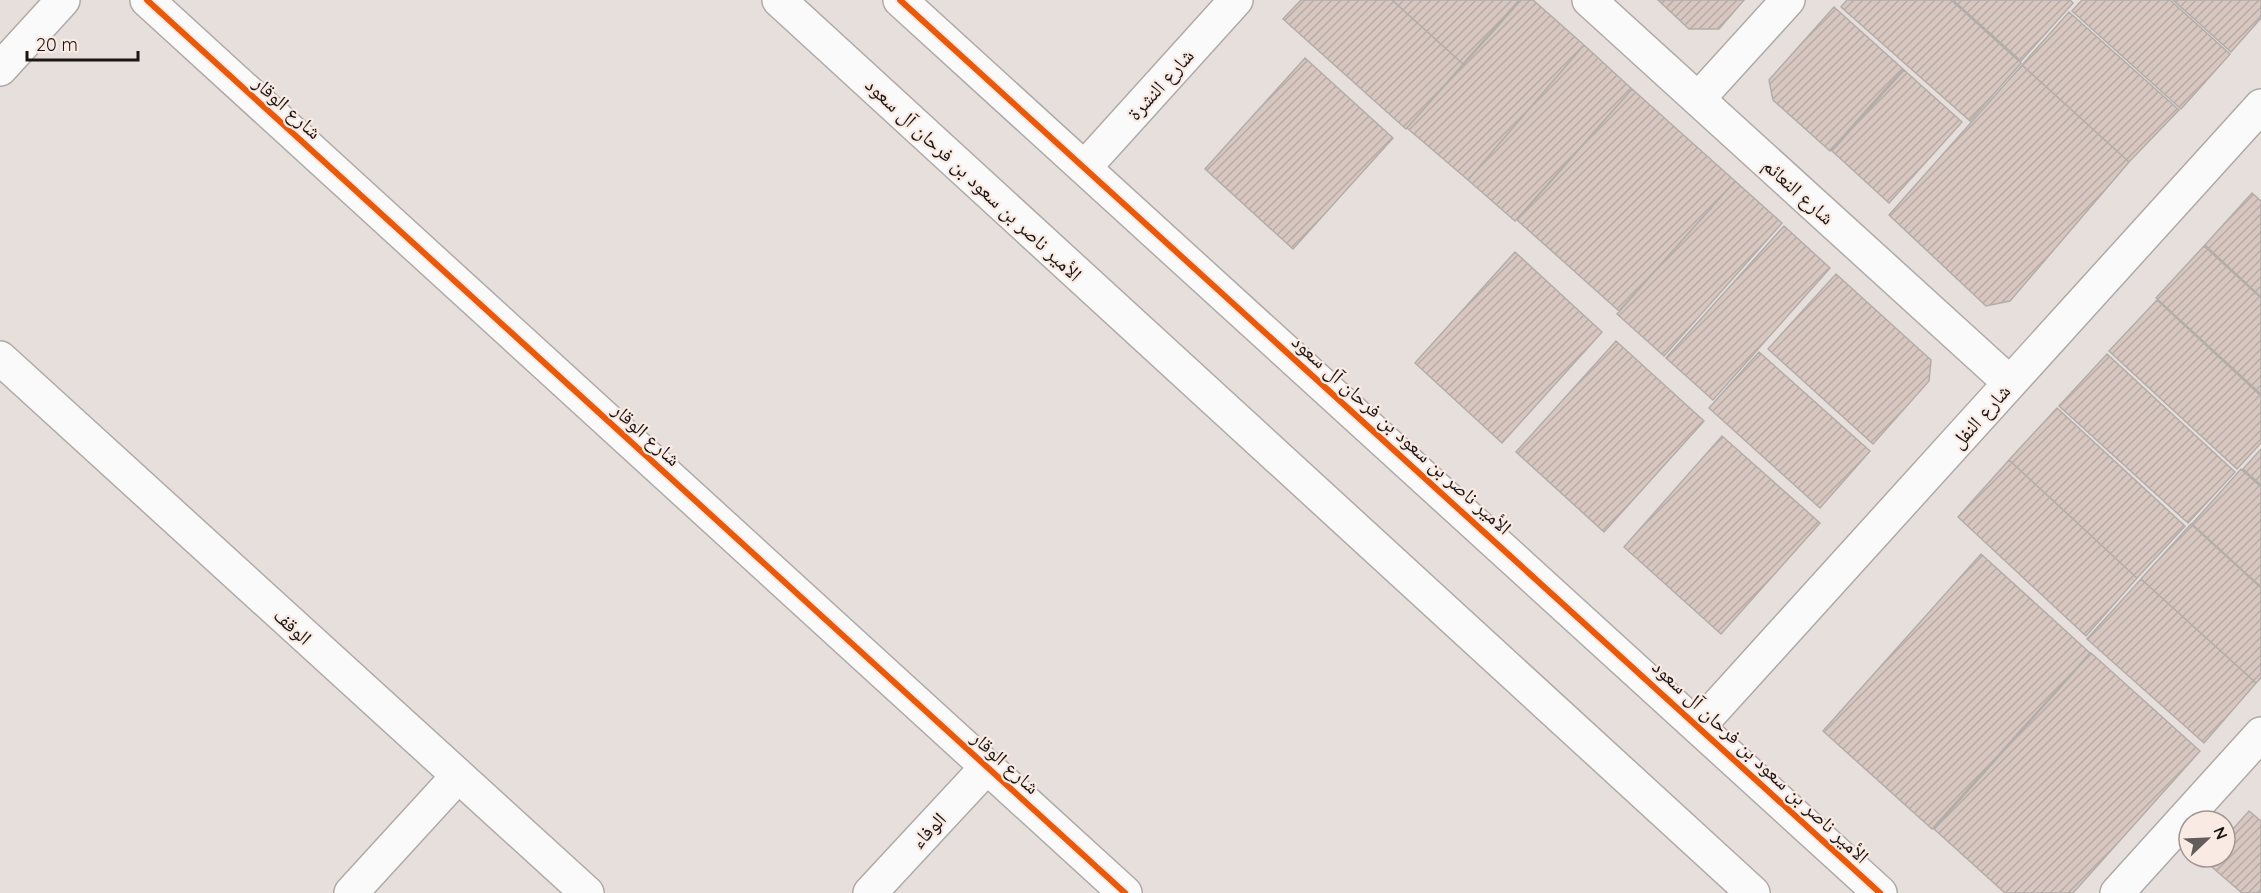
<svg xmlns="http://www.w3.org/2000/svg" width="2261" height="893" font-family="Quicksand,'Noto Naskh Arabic',sans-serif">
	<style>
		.building { fill: url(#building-hatch); stroke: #b3adaa; stroke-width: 1.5 }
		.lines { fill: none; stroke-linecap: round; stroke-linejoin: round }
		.minor-casing { stroke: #b0aaa7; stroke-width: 36 }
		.tertiary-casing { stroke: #b0aaa7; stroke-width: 36 }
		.minor { stroke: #fbfafa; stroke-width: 33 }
		.tertiary { stroke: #fbfafa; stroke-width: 33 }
		.cycleway-casing { stroke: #f9ebe4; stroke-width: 10 }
		.cycleway { stroke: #e8590c; stroke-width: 6 }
		.labels { text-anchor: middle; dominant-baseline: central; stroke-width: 4.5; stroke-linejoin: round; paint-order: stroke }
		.street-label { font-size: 20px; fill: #1c1715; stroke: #f9ebe4 }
	</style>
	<defs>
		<pattern id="building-hatch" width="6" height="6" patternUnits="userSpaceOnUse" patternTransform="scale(1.5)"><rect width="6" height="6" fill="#d7c7c0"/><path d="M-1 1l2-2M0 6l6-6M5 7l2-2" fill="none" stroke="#b8aaa4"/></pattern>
	</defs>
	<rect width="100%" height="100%" fill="#e7dfdc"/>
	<path class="building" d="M 1301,0 L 1392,0 L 1463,64 L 1406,129 L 1283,19 Z
		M 1392,0 L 1519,0 L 1463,64 Z
		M 1521,0 L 1533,0 L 1584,45 L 1468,180 L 1407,128 Z
		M 1658,0 L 1744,0 L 1719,29 L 1689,29 Z
		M 1847,0 L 1951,0 L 2021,63 L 1970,121 L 1841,7 Z
		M 1953,0 L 2070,0 L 2073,3 L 2021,61 Z
		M 2082,0 L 2170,0 L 2230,54 L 2181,109 L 2072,11 Z
		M 2173,0 L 2261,0 L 2261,18 L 2231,52 Z
		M 1834,7 L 1903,69 L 1830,151 L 1773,100 L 1769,80 Z
		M 2069,12 L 2179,110 L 2129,162 L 2022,65 Z
		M 1584,45 L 1632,89 L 1515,221 L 1468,180 Z
		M 1305,58 L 1393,138 L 1293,249 L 1205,169 Z
		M 2022,65 L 2129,162 L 2010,301 L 1986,306 L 1889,215 Z
		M 1904,70 L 1962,122 L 1889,203 L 1832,151 Z
		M 1632,89 L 1735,181 L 1619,311 L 1517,220 Z
		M 1735,181 L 1782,223 L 1664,356 L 1617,314 Z
		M 2252,193 L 2261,201 L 2261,297 L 2205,245 Z
		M 1784,226 L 1830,268 L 1713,400 L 1666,358 Z
		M 2204,246 L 2261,298 L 2261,394 L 2156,298 Z
		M 1515,252 L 1602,332 L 1502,443 L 1415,363 Z
		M 1836,274 L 1931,360 L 1929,381 L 1873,444 L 1768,349 Z
		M 2157,300 L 2261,396 L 2261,443 L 2237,469 L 2109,351 Z
		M 1616,341 L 1704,421 L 1604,532 L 1516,452 Z
		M 1759,352 L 1870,451 L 1820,508 L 1709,408 Z
		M 2107,354 L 2235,472 L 2188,523 L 2059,406 Z
		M 2057,408 L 2185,526 L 2137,578 L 2009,460 Z
		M 1722,436 L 1820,523 L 1721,634 L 1624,547 Z
		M 2261,449 L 2261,485 L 2243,469 Z
		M 2009,460 L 2137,578 L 2086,636 L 1958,517 Z
		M 2241,469 L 2261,487 L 2261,587 L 2192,524 Z
		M 2191,524 L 2261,588 L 2261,678 L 2256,683 L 2141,579 Z
		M 1981,554 L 2090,653 L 1932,829 L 1823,731 Z
		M 2141,579 L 2256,683 L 2204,743 L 2087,639 Z
		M 2091,653 L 2200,751 L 2073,893 L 2005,893 L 1934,829 Z
		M 2249,811 L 2261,821 L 2261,893 L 2242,893 L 2205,861 L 2209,857 L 2225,857 L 2225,838 Z"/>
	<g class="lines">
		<defs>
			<path id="minor" d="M 147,0 L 1125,893
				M 1589,0 L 2010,383
				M 0,69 L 63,0
				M 1698,99 L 1788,0
				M 1085,167 L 1236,0
				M 0,358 L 587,893
				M 1699,726 L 2261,106
				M 351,893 L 458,776
				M 870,893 L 987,767
				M 2117,893 L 2261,734"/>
			<path id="tertiary" d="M 779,0 L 1753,893
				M 900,0 L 1880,893"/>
		</defs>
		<use href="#minor" class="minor-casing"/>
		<use href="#tertiary" class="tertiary-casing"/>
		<use href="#minor" class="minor"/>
		<use href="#tertiary" class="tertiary"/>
		<defs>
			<path id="cycleway" d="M 147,0 L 1125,893
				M 900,0 L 1880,893"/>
		</defs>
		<use href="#cycleway" class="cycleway-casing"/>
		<use href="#cycleway" class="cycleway"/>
	</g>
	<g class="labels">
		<g class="street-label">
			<text transform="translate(1160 84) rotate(-48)">شارع النشرة</text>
			<text transform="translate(288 107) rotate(42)">شارع الوقار</text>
			<text transform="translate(974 179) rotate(43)">الأمير ناصر بن سعود بن فرحان آل سعود</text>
			<text transform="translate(1799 191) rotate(42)">شارع النعائم</text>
			<text transform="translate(1980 416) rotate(-48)">شارع النفل</text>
			<text transform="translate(647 434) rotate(42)">شارع الوقار</text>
			<text transform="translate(1402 434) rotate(42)">الأمير ناصر بن سعود بن فرحان آل سعود</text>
			<text transform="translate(293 626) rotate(42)">الوقف</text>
			<text transform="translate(1761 761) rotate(43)">الأمير ناصر بن سعود بن فرحان آل سعود</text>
			<text transform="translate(1006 762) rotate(42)">شارع الوقار</text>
			<text transform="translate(928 830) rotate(-47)">الوفاء</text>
		</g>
	</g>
	<g transform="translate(2207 839) rotate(67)"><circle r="28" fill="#f9ebe4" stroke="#a19691" stroke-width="1.5"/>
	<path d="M0-4.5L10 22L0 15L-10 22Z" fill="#635d5b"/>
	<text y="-9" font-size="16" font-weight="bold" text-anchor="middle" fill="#1c1715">N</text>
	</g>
	<path d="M27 51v9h111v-9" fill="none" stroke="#1c1715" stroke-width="3"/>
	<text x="36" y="51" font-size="18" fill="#1c1715" stroke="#f9ebe4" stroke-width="4.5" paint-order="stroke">20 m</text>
</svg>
